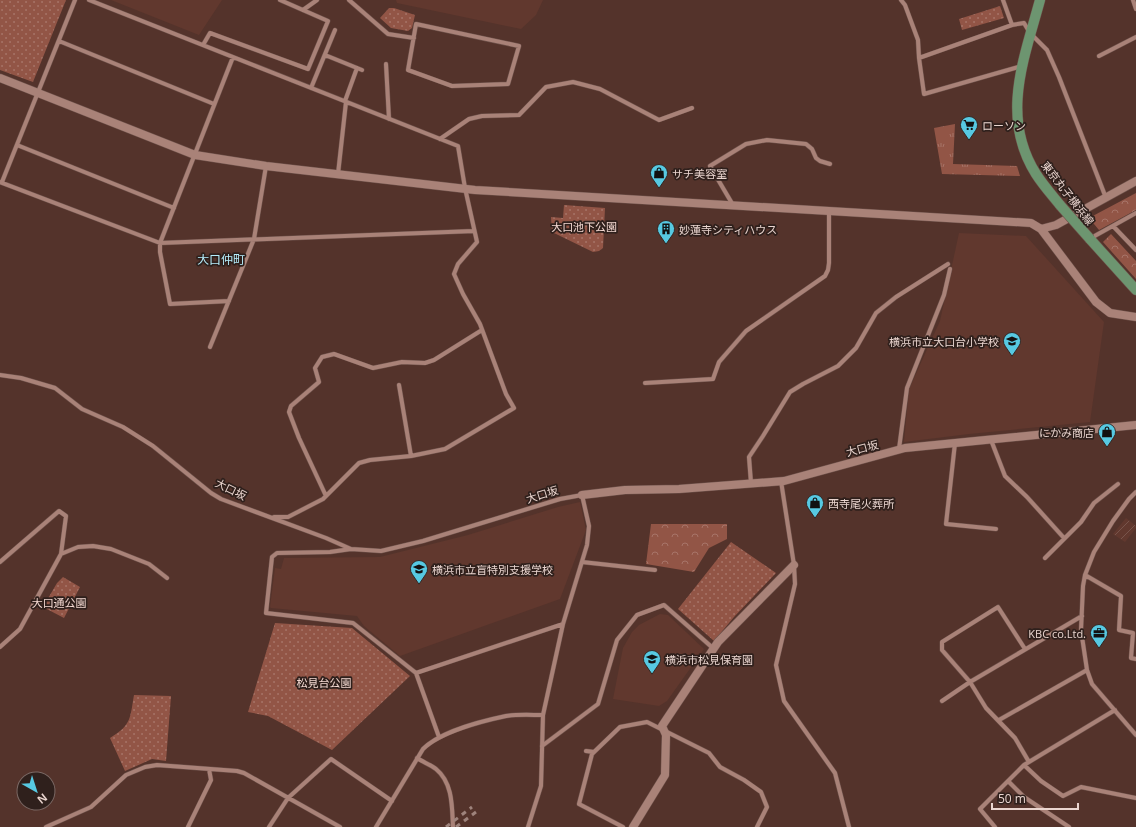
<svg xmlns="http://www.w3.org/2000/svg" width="1136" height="827" font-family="'Open Sans','Noto Sans JP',sans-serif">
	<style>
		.built { fill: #61382e }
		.industrial { fill: url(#industrial-furrows) }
		.grass { fill: url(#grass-tufts) }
		.forest { fill: url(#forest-crowns) }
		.park { fill: url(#park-dots) }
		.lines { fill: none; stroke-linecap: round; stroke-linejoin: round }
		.street-casing { stroke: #6e524b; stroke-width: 5 }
		.secondary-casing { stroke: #6e524b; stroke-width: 9 }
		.primary-casing { stroke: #6e524b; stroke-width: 11 }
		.street { stroke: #a98278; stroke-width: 4 }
		.secondary { stroke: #a98278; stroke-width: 8 }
		.primary { stroke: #6d9570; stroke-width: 10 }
		.rail { stroke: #9e837c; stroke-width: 3; stroke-dasharray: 5 5; stroke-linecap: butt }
		.primary-bridge-casing { stroke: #6e524b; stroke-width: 11; stroke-linecap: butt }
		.primary-bridge { stroke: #6d9570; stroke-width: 10 }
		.labels { text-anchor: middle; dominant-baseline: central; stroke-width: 3.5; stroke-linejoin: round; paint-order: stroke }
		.poi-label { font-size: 11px; fill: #ead5cf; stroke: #2f201c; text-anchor: start }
		.street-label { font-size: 11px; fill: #ead5cf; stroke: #2f201c }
		.park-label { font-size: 11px; fill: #f3d8d1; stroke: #2f201c }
		.neighbourhood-label { font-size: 12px; fill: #b6eefc; stroke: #2f201c }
	</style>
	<defs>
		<pattern id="industrial-furrows" width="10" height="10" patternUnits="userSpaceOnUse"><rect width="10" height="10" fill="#61382e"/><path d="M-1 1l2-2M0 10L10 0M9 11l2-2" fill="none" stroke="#78544b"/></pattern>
		<pattern id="grass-tufts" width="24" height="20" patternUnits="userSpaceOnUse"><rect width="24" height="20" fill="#925546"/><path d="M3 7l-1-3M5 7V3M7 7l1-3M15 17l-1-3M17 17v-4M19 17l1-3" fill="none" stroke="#a77468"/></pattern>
		<pattern id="forest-crowns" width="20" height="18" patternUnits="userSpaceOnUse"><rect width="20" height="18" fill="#925546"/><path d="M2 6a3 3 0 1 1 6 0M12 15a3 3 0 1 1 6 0" fill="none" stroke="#a77468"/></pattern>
		<pattern id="park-dots" width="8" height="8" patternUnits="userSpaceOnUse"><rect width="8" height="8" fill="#925546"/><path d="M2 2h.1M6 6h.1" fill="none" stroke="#a77468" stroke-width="1.8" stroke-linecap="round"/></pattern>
	</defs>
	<rect width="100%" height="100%" fill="#54332b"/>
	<path class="built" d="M 111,0 L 222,0 L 199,35 Z
		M 396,0 L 543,0 L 536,15 L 521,29 L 397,3 Z
		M 959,233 L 1026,236 L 1104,322 L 1090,422 L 969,434 L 904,442 L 909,389 L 940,321 Z
		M 580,502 L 586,530 L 560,599 L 400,656 L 364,626 L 357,616 L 271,608 L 270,607 L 275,568 L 281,569 L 284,558 L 380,557 L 468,535 L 558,507 Z
		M 660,614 L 668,615 L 704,649 L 667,701 L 659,706 L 613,699 L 623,648 L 632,632 L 639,625 Z"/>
	<path class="industrial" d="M 1126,518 L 1136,526 L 1136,528 L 1125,542 L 1113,534 Z"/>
	<path class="grass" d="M 955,124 L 953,164 L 1017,166 L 1020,176 L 942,174 L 934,128 Z"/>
	<path class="forest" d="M 1136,193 L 1136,210 L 1099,230 L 1089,218 Z
		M 1111,234 L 1136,261 L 1136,279 L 1103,242 Z
		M 651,524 L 727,524 L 727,539 L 709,548 L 694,572 L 646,564 Z"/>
	<path class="park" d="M 0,0 L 66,0 L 33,82 L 0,70 Z
		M 1000,6 L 1004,18 L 962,30 L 959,19 Z
		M 389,8 L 394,8 L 415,15 L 412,28 L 408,31 L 391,28 L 380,18 Z
		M 564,205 L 605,208 L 603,248 L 599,251 L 593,252 L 552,232 L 551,217 L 563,218 Z
		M 731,542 L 776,573 L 734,617 L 714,641 L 678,609 Z
		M 63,577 L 80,587 L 64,618 L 43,607 L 57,583 Z
		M 275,623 L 352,628 L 410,676 L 332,750 L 268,716 L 248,712 Z
		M 134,695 L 171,696 L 166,761 L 152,759 L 125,771 L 110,738 C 132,725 130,717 134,695 Z"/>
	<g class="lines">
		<defs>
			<path id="street" d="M 89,0 L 458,146 L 465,188 L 477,242 L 458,264 L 454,274 L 463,294 L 480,324 L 506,394 L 514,408 L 445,449 L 411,456 L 370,460 L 359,463 L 323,499 L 288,517 L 274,517
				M 349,0 L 388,34 L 414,38
				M 901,0 L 905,5 L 918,40 L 919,58 L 924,94 L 1022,66
				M 1003,0 L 1012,25
				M 1133,0 L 1136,9
				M 303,10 L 317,0
				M 416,24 L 519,46 L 508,84 L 452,86 L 408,70 Z
				M 59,41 L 214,104
				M 203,45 L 210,33 L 308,69 L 328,21 L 280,0
				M 325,55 L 362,70
				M 1099,56 L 1136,37
				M 919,58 L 1012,25 L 1024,23 L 1030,33 L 1047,50 L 1059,77 L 1106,198
				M 386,64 L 389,119
				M 311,88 L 335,30
				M 345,101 L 357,68
				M 440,139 L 469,119 L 482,116 L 519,115 L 546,87 L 573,82 L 600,89 L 659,120 L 692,108
				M 17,145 L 174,208
				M 338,174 L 346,102
				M 0,182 L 160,243 L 474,231
				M 2,182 L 75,0
				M 733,205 L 710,166 L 746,144 L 767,140 L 806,144 L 812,149 L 816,158 L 820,161 L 830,164
				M 1113,226 L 1136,250
				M 1091,238 L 1136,213
				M 229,301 L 170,304 L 160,252 L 160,243 L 233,57
				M 210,347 L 254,239 L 266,166
				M 0,375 L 21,378 L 55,388 L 82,409 L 123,427 L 153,446 L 211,493 L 221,499 L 326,538 L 351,549 L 381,551 L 423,541 L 560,499 L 582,495 L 589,526 L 587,545 L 563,624 L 543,715 L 541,786 L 528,827
				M 645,383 L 713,379 L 719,362 L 746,331 L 825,276 L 828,270 L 829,263 L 829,211
				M 399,385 L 411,456
				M 991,440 L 1005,476 L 1027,497 L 1064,538
				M 955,443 L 946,524 L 996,529
				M 899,449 L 907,388 L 944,295 L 950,269
				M 781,481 L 794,565 L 795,584 L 776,665 L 784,701 L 835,773 L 849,827
				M 751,483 L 749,457 L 763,436 L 790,392 L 803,384 L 838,366 L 856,348 L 876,313 L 896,297 L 948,264
				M 1136,492 L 1129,499 L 1113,521 L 1094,552 L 1085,575 L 1083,586 L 1081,630 L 1087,670 L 1092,684 L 1136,735
				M 326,496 L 299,438 L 289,412 L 291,406 L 319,382 L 315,368 L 322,357 L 334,354 L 373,368 L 402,362 L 425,363 L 434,360 L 482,330
				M 351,549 L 330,552 L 277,553 L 272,557 L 266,613 L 353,623 L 416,673 L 563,624
				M 61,554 L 78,547 L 93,546 L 111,549 L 149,564 L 167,578
				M 1045,558 L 1081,522 L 1094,503 L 1118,484
				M 0,562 L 59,511 L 66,516 L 61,554 L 20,629 L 0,647
				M 582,562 L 655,570
				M 1085,575 L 1121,596 L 1119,630 L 1133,633 L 1131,658 L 1136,659
				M 1025,649 L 998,607 L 942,642 L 942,650 L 970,682 L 986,708 L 1015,738 L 1029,762
				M 416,673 L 439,737
				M 942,701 L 970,682 L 1082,616
				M 999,720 L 1087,670
				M 542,746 L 598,704 L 617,640 L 637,615 L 664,605 L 714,649
				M 586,751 L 594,752
				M 417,758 C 423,762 431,765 436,769 C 453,783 452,807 453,827
				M 1024,765 L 1041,781 L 1063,796 L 1081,787 L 1136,798
				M 1008,781 L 1024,797 L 1069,827
				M 46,827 L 91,807 L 126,775 L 145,767 L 157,765 L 237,771 L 244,773 L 340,827
				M 188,827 L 211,780 L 209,769
				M 269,827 L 288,798 L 331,759 L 392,801
				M 376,827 L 423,749 C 440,732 482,721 506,716 C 517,714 531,715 543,715
				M 623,827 L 579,804 L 592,754 L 620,727 L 647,722 L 709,753 L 720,767 L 744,780 L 761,792 L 767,807 L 757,827
				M 995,827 L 980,809 L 1024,765 L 1115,710"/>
			<path id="secondary" d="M 0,78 L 195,155 L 266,166 L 475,190 L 1031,223 L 1041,229 L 1096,302 L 1110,313 L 1136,317
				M 1041,229 L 1056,225 L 1136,181
				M 582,495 L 625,490 L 679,489 L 784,481 L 905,448 L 1136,425
				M 633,827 L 665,775 L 666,735 L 662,726 L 718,642 L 794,565"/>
			<path id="primary" d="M 1040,0 C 1024,59 1000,117 1036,174 C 1043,185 1052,195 1060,205
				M 1090,239 L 1136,290"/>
		</defs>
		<use href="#street" class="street-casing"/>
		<use href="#secondary" class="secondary-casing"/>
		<use href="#primary" class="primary-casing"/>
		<use href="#street" class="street"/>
		<use href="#secondary" class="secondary"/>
		<use href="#primary" class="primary"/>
		<path class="rail" d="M 446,827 L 472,807
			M 456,827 L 476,812"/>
		<defs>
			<path id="primary-bridge" d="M 1060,205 L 1090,239"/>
		</defs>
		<use href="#primary-bridge" class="primary-bridge-casing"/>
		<use href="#primary-bridge" class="primary-bridge"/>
	</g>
	<defs>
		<symbol id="supermarket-pin" viewBox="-11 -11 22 30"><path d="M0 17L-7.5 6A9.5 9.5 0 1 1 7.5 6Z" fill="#57c9e2" stroke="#2f201c"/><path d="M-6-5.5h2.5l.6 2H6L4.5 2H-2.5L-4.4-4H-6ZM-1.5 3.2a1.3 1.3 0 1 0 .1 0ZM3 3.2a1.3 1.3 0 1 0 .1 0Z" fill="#111"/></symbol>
		<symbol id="shop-pin" viewBox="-11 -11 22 30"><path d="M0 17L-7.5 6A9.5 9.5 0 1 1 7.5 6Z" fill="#57c9e2" stroke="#2f201c"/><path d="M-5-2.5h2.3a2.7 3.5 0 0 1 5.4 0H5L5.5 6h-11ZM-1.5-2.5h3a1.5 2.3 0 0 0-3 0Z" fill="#111"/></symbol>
		<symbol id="building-pin" viewBox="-11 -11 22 30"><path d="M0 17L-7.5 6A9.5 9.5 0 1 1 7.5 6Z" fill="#57c9e2" stroke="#2f201c"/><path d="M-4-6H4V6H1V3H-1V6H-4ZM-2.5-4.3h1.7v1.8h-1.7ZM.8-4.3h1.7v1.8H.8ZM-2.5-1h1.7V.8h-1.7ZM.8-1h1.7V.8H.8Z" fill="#111"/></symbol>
		<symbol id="school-pin" viewBox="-11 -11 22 30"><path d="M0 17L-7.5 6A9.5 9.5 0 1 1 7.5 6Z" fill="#57c9e2" stroke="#2f201c"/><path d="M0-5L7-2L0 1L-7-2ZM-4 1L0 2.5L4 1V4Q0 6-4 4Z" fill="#111"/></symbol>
		<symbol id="office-pin" viewBox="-11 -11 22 30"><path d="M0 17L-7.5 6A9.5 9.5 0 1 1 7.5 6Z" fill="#57c9e2" stroke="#2f201c"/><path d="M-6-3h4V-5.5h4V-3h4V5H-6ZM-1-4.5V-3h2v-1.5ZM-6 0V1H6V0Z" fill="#111"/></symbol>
	</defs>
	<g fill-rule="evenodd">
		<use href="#supermarket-pin" x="959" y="115" width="20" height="27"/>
		<use href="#shop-pin" x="649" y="163" width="20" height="27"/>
		<use href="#building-pin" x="656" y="219" width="20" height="27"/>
		<use href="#school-pin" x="1002" y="331" width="20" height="27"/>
		<use href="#shop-pin" x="1097" y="422" width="20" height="27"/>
		<use href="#shop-pin" x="805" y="493" width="20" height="27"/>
		<use href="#school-pin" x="409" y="559" width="20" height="27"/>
		<use href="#office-pin" x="1089" y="623" width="20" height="27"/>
		<use href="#school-pin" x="642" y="649" width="20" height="27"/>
	</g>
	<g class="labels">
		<g class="poi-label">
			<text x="982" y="125">ローソン</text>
			<text x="672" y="173">サチ美容室</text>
			<text x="679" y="229">妙蓮寺シティハウス</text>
			<text x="999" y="341" text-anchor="end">横浜市立大口台小学校</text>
			<text x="1094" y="432" text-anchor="end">にかみ商店</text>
			<text x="828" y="503">西寺尾火葬所</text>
			<text x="432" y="569">横浜市立盲特別支援学校</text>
			<text x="1086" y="633" text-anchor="end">KBC co.Ltd.</text>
			<text x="665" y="659">横浜市松見保育園</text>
		</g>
		<g class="street-label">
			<text transform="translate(1068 193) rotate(52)">東京丸子横浜線</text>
			<text transform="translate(862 448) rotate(-15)">大口坂</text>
			<text transform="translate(231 489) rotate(26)">大口坂</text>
			<text transform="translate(542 494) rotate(-17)">大口坂</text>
		</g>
		<g class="park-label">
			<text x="584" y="226">大口池下公園</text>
			<text x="59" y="602">大口通公園</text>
			<text x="324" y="682">松見台公園</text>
		</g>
		<g class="neighbourhood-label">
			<text x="221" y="259">大口仲町</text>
		</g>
	</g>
	<g transform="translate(36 791) rotate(141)"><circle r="19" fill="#2f201c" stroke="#7a6864"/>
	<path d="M0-3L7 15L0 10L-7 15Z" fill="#57c9e2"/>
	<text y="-6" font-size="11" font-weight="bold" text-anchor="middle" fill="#ead5cf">N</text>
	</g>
	<path d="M992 803v6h86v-6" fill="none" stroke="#ead5cf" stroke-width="2"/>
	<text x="998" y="803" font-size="12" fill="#ead5cf" stroke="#2f201c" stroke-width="3" paint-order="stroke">50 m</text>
</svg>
